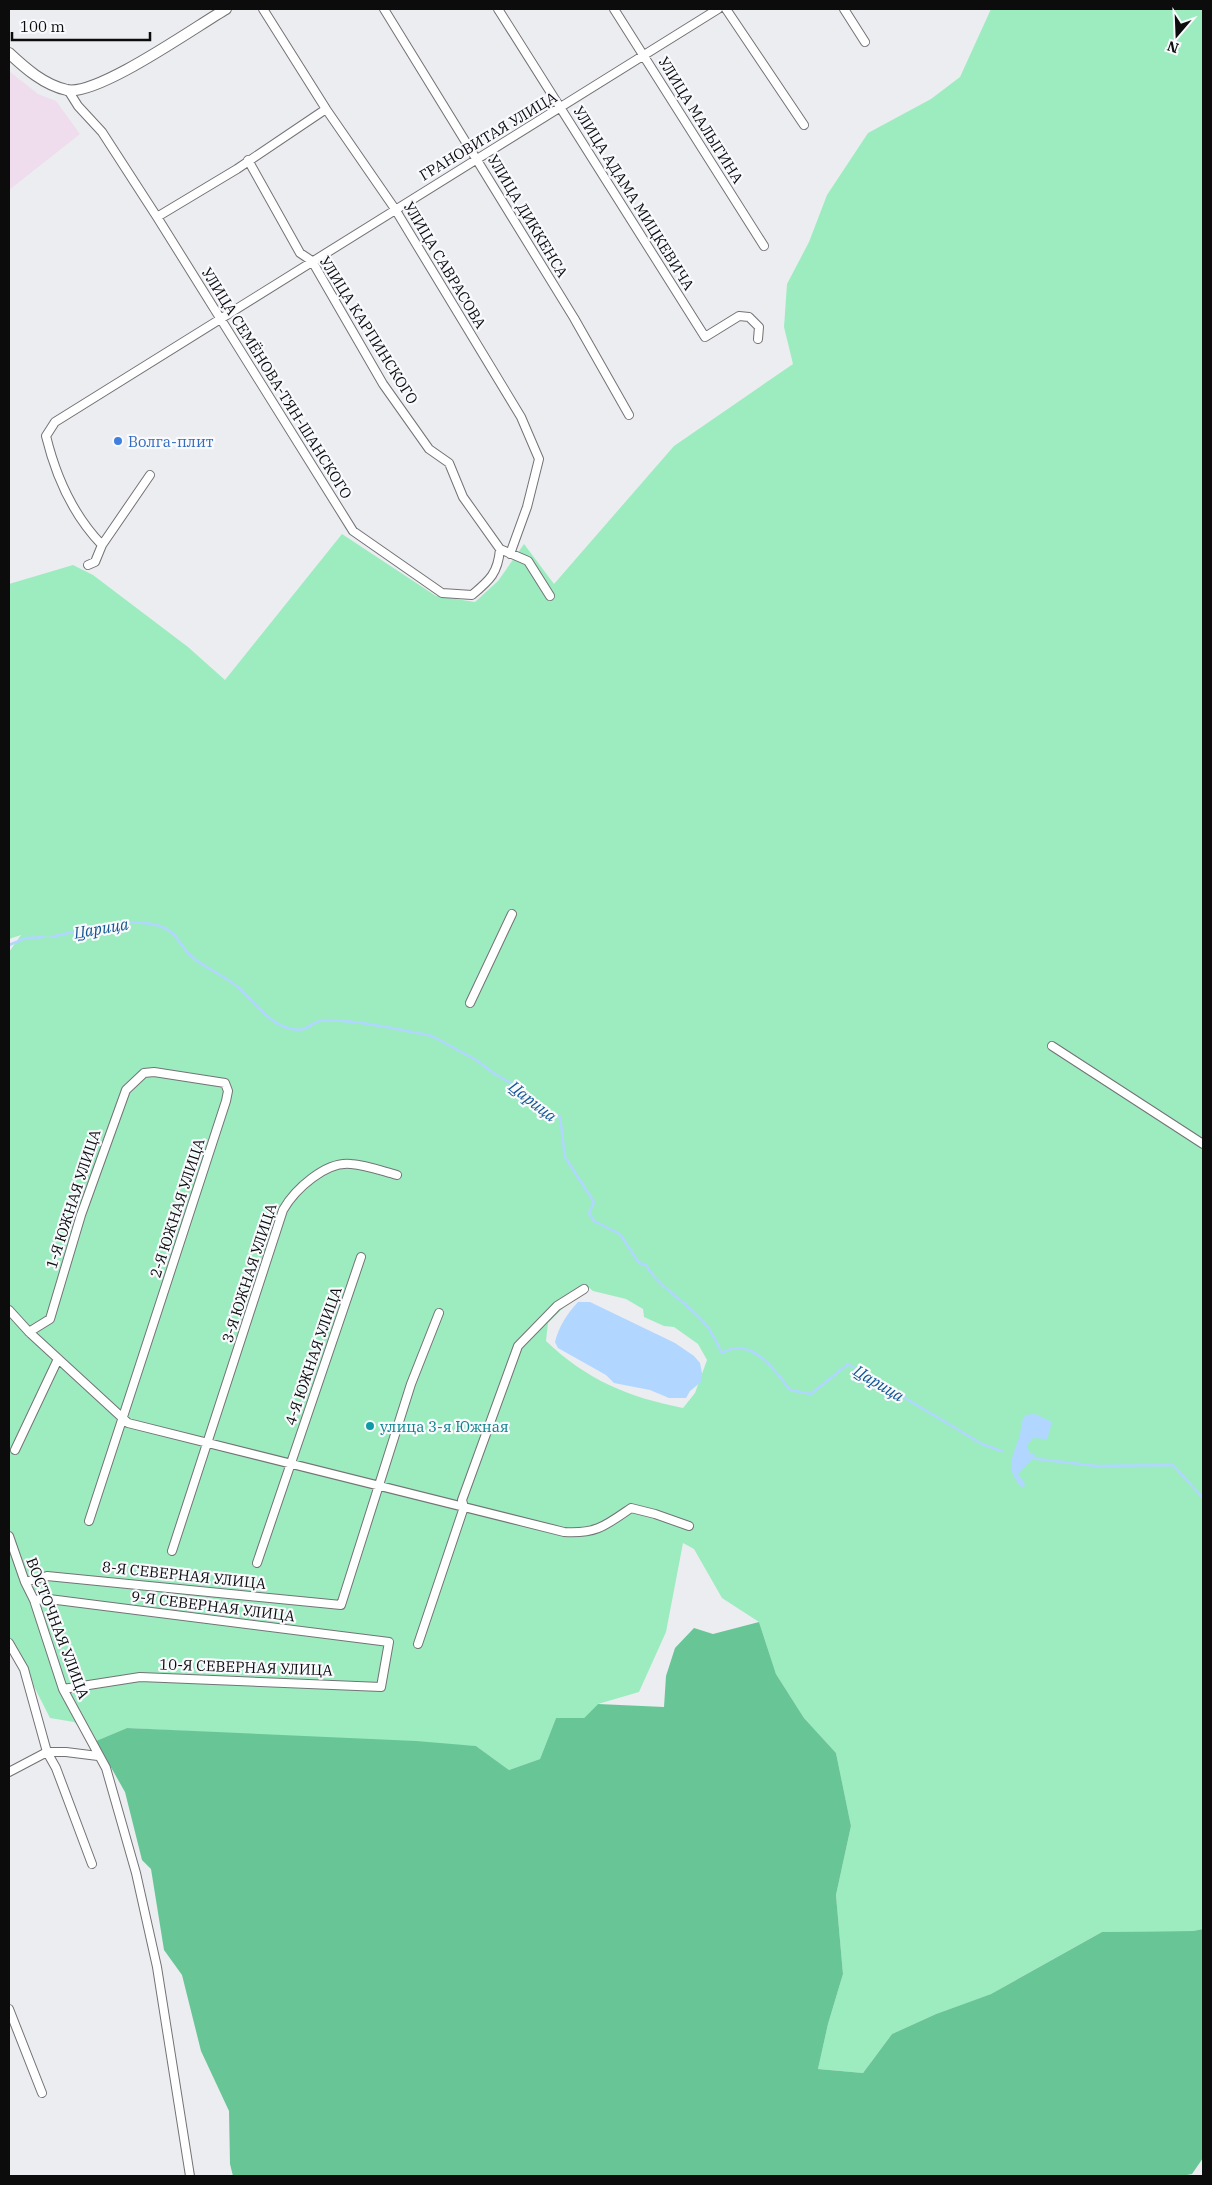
<svg xmlns="http://www.w3.org/2000/svg" width="1212" height="2185" font-family="'IBM Plex Serif',serif">
	<style>
		.industrial { fill: #efdded }
		.green { fill: #9cecc0; fill-rule: evenodd }
		.forest { fill: #68c696 }
		.water { fill: #b1d6ff }
		.lines { fill: none; stroke-linecap: round; stroke-linejoin: round }
		.stream { stroke: #b1d6ff; stroke-width: 2.5 }
		.minor-casing { stroke: #737376; stroke-width: 10 }
		.secondary-casing { stroke: #737376; stroke-width: 12 }
		.minor { stroke: #fff; stroke-width: 8 }
		.secondary { stroke: #fff; stroke-width: 10 }
		.shop-dot { fill: #3f7fe0; stroke: #f9fafd; stroke-width: 2 }
		.culture-dot { fill: #0f9aa8; stroke: #f9fafd; stroke-width: 2 }
		.labels { text-anchor: middle; dominant-baseline: central; stroke-width: 4.5; stroke-linejoin: round; paint-order: stroke }
		.street-label { font-size: 15px; fill: #0c0c0d; stroke: #f9fafd }
		.shop-label { font-size: 15px; fill: #366cbe; stroke: #f9fafd; text-anchor: start }
		.culture-label { font-size: 15px; fill: #0d838f; stroke: #f9fafd; text-anchor: start }
		.water-label { font-size: 16px; font-style: italic; fill: #135591; stroke: #f9fafd }
	</style>
	<rect width="100%" height="100%" fill="#ecedf0"/>
	<path class="industrial" d="M 9,71 L 38,94 L 56,101 L 80,134 L 9,190 Z"/>
	<path class="green" d="M 991,9 L 1203,9 L 1203,1929 L 1193,1931 L 1102,1932 L 991,1994 L 936,2014 L 892,2034 L 863,2073 L 818,2069 L 828,2024 L 843,1974 L 836,1895 L 851,1826 L 836,1753 L 804,1718 L 776,1674 L 759,1622 L 722,1598 L 694,1549 L 683,1543 L 666,1632 L 639,1692 L 598,1704 L 584,1718 L 556,1718 L 540,1759 L 509,1770 L 476,1746 L 127,1728 L 96,1741 L 74,1722 L 50,1718 L 9,1637 L 9,952 L 21,935 L 9,939 L 9,584 L 73,565 L 93,575 L 188,647 L 225,680 L 342,534 L 436,596 L 475,602 L 498,581 L 524,544 L 554,584 L 674,446 L 793,364 L 784,327 L 787,284 L 809,242 L 827,195 L 868,133 L 931,99 L 960,77 ZM 586,1285 L 593,1291 L 626,1299 L 643,1309 L 644,1317 L 664,1326 L 674,1327 L 698,1344 L 707,1360 L 695,1393 L 683,1408 C 628,1397 587,1380 546,1341 L 548,1323 Z"/>
	<path class="forest" d="M 759,1622 L 776,1674 L 804,1718 L 836,1753 L 851,1826 L 836,1895 L 843,1974 L 828,2024 L 818,2069 L 863,2073 L 892,2034 L 936,2014 L 991,1994 L 1102,1932 L 1193,1931 L 1203,1929 L 1203,2158 L 1192,2174 L 1182,2176 L 233,2176 L 230,2164 L 229,2111 L 201,2051 L 182,1975 L 164,1950 L 151,1869 L 142,1860 L 125,1792 L 96,1741 L 127,1728 L 416,1741 L 476,1746 L 509,1770 L 540,1759 L 556,1718 L 584,1718 L 598,1704 L 664,1707 L 666,1676 L 675,1648 L 694,1628 L 713,1634 Z"/>
	<path class="water" d="M 578,1302 L 590,1302 L 675,1343 L 694,1356 L 700,1363 L 702,1373 L 701,1382 L 690,1391 L 686,1398 L 669,1398 L 650,1390 L 614,1383 L 606,1375 L 558,1348 L 555,1342 C 559,1326 567,1314 578,1302 Z
		M 1035,1414 L 1052,1422 L 1047,1439 L 1033,1438 L 1027,1446 L 1030,1453 L 1036,1455 L 1018,1474 L 1026,1485 L 1022,1488 C 1005,1468 1011,1461 1019,1438 C 1022,1429 1020,1424 1025,1415 Z"/>
	<g class="lines">
		<path class="stream" d="M 50,937 C 81,931 146,910 172,933 C 179,939 184,950 191,956 C 206,969 224,975 239,988 C 253,1000 267,1021 285,1027 C 311,1036 307,1020 327,1020 C 362,1021 397,1029 432,1036 L 478,1061 L 492,1072 L 517,1087 L 534,1105 L 560,1117 L 565,1157 L 594,1202 L 589,1213 L 594,1221 L 620,1234 L 639,1263 L 646,1265 C 659,1288 689,1303 706,1325 C 713,1333 717,1344 722,1353 C 726,1351 732,1348 737,1348 C 759,1347 778,1374 790,1390 L 811,1394 L 848,1364 L 982,1444 L 1002,1451
			M 9,945 L 26,938 L 44,937
			M 1029,1458 L 1097,1466 L 1173,1465 L 1203,1498"/>
		<defs>
			<path id="minor" d="M 263,9 L 326,109 L 395,209 L 521,417 L 539,459 L 527,507 L 510,554
				M 384,9 L 574,318 L 629,415
				M 498,9 L 705,337 L 739,316 L 749,317 L 759,327 L 758,339
				M 614,9 L 764,246
				M 726,9 L 804,125
				M 844,9 L 865,42
				M 68,90 L 78,106 L 102,132 L 157,217 L 353,531 L 442,593 L 472,595 C 490,580 498,573 500,549
				M 248,160 L 300,253 L 312,261 L 383,384 L 429,449 L 449,463 L 463,497 L 500,549 L 528,561 L 550,596
				M 157,217 L 237,169 L 326,109
				M 102,545 C 73,515 56,477 46,436 L 55,422 L 718,9
				M 88,565 L 95,562 L 102,545 L 150,475
				M 470,1003 L 512,914
				M 1052,1046 L 1203,1144
				M 9,1310 L 29,1332 L 128,1423 L 564,1532 C 596,1534 605,1526 631,1508 L 655,1514 L 689,1526
				M 29,1332 L 50,1319 L 81,1215 L 126,1090 L 144,1073 L 154,1072 L 225,1083 L 228,1091 L 226,1101 L 89,1521
				M 15,1450 L 58,1359
				M 9,1536 L 25,1582 L 34,1600 L 63,1689 L 106,1768 L 136,1873 L 157,1967 L 190,2176
				M 172,1551 L 283,1210 C 295,1189 326,1161 351,1164 C 366,1165 382,1171 397,1175
				M 257,1563 L 361,1257
				M 25,1582 L 47,1576 L 341,1605 L 411,1384 L 439,1313
				M 34,1600 L 49,1599 L 389,1642 L 381,1687 L 140,1677 L 63,1689
				M 9,1643 L 24,1669 L 47,1752 L 56,1768 L 92,1864
				M 418,1644 L 464,1507 L 462,1500 L 518,1346 L 557,1306 L 584,1289
				M 9,1772 L 47,1752 L 66,1752 L 98,1756
				M 9,2009 L 42,2093"/>
			<path id="secondary" d="M 9,53 C 25,68 44,85 67,90 C 98,96 195,27 226,9"/>
		</defs>
		<use href="#minor" class="minor-casing"/>
		<use href="#secondary" class="secondary-casing"/>
		<use href="#minor" class="minor"/>
		<use href="#secondary" class="secondary"/>
	</g>
	<circle class="shop-dot" cx="118" cy="441" r="5"/>
	<circle class="culture-dot" cx="370" cy="1426" r="5"/>
	<g class="labels">
		<g class="street-label">
			<text transform="translate(701 120) rotate(58)">УЛИЦА МАЛЫГИНА</text>
			<text transform="translate(488 136) rotate(-31)">ГРАНОВИТАЯ УЛИЦА</text>
			<text transform="translate(634 198) rotate(58)">УЛИЦА АДАМА МИЦКЕВИЧА</text>
			<text transform="translate(528 216) rotate(59)">УЛИЦА ДИККЕНСА</text>
			<text transform="translate(445 265) rotate(59)">УЛИЦА САВРАСОВА</text>
			<text transform="translate(369 330) rotate(58)">УЛИЦА КАРПИНСКОГО</text>
			<text transform="translate(277 383) rotate(58)">УЛИЦА СЕМЁНОВА-ТЯН-ШАНСКОГО</text>
			<text transform="translate(73 1199) rotate(-72)">1-Я ЮЖНАЯ УЛИЦА</text>
			<text transform="translate(177 1208) rotate(-72)">2-Я ЮЖНАЯ УЛИЦА</text>
			<text transform="translate(249 1273) rotate(-72)">3-Я ЮЖНАЯ УЛИЦА</text>
			<text transform="translate(313 1356) rotate(-71)">4-Я ЮЖНАЯ УЛИЦА</text>
			<text transform="translate(184 1575) rotate(6)">8-Я СЕВЕРНАЯ УЛИЦА</text>
			<text transform="translate(213 1606) rotate(7)">9-Я СЕВЕРНАЯ УЛИЦА</text>
			<text transform="translate(58 1628) rotate(69)">ВОСТОЧНАЯ УЛИЦА</text>
			<text transform="translate(246 1667) rotate(2)">10-Я СЕВЕРНАЯ УЛИЦА</text>
		</g>
		<g class="shop-label">
			<text x="128" y="441">Волга-плит</text>
		</g>
		<g class="culture-label">
			<text x="380" y="1426">улица 3-я Южная</text>
		</g>
		<g class="water-label">
			<text transform="translate(101 928) rotate(-10)">Царица</text>
			<text transform="translate(533 1101) rotate(38)">Царица</text>
			<text transform="translate(879 1383) rotate(31)">Царица</text>
		</g>
	</g>
	<rect width="1212" height="2185" fill="none" stroke="#0c0c0d" stroke-width="20"/>
	<g transform="translate(1177 35) rotate(199)" stroke="#f9fafd" stroke-width="4" paint-order="stroke">
	<path d="M0-4L9 19L0 12L-9 19Z" fill="#0c0c0d"/>
	<text y="-8" font-size="14" font-weight="bold" text-anchor="middle" fill="#0c0c0d">N</text>
	</g>
	<path d="M12 32v8h138v-8" fill="none" stroke="#0c0c0d" stroke-width="2.5"/>
	<text x="20" y="32" font-size="15" fill="#0c0c0d" stroke="#f9fafd" stroke-width="4" paint-order="stroke">100 m</text>
</svg>
